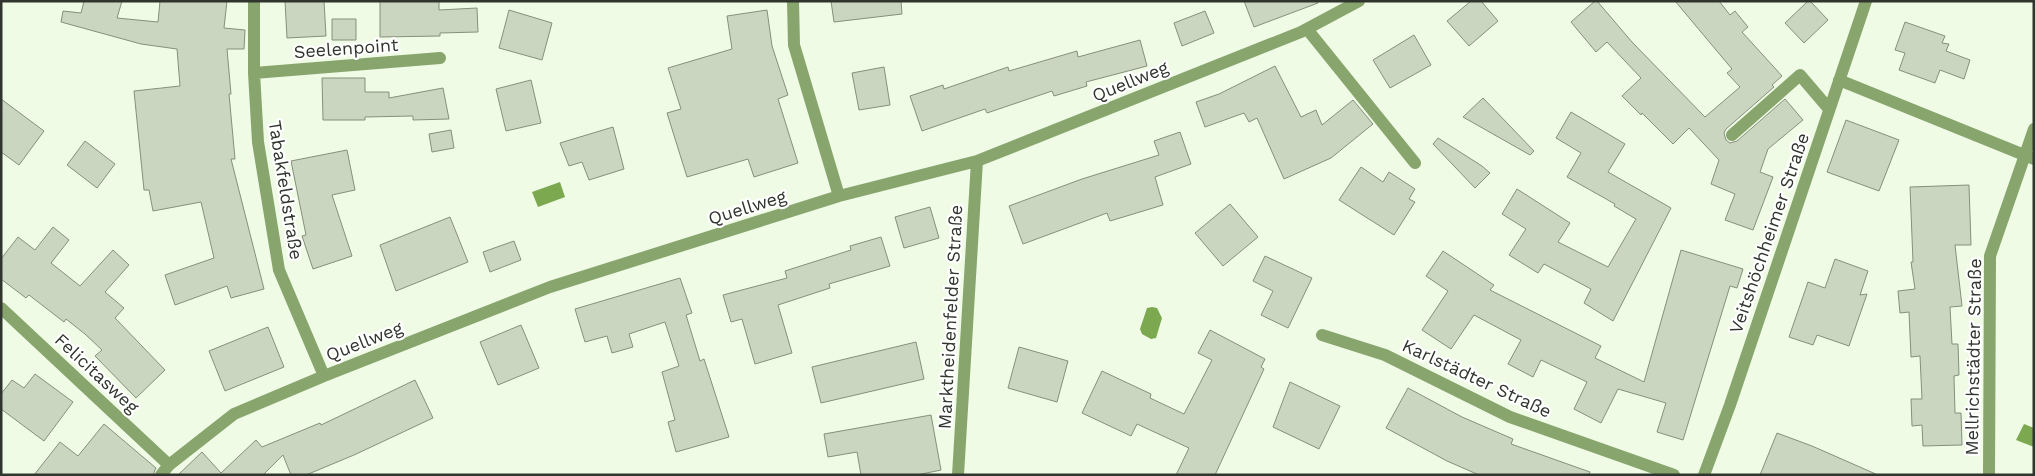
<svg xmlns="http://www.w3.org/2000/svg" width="2035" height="476" font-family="'Work Sans',sans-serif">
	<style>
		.water { fill: #7ca84f }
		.building { fill: #cbd6c1; stroke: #85907d }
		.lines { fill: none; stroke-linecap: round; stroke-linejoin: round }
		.minor { stroke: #87a56d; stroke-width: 12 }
		.labels { text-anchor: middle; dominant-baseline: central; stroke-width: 4.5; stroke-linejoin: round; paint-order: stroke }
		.street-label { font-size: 18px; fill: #30352d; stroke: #fff }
	</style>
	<rect width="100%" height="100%" fill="#effbe5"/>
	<path class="water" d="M 560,182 L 565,197 L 538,207 L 532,192 Z
		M 1152,307 L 1157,308 L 1162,318 L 1156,338 L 1151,339 L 1142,334 L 1140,329 L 1147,308 Z
		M 2024,424 L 2034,428 L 2034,447 L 2016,440 Z"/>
	<path class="building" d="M 84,1 L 122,1 L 117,18 L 158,22 L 160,1 L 227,1 L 224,28 L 245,30 L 244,49 L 227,49 L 231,94 L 229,94 L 235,159 L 231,159 L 264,289 L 231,298 L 227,286 L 175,305 L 165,275 L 214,258 L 201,202 L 153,211 L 149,190 L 144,190 L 134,91 L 180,86 L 177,49 L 141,44 L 61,22 L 63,11 L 81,13 Z
		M 285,1 L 324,1 L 326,36 L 287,38 Z
		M 380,1 L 439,1 L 439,10 L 477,8 L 478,32 L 440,33 L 440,36 L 380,37 Z
		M 831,1 L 901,1 L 902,14 L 834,22 Z
		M 1244,1 L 1317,1 L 1318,3 L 1254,27 Z
		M 1471,1 L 1481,1 L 1498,21 L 1469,46 L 1447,21 Z
		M 1595,1 L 1597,1 L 1632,42 L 1705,117 L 1740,87 L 1727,73 L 1732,69 L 1675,1 L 1719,1 L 1730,15 L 1735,11 L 1748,27 L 1742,32 L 1782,76 L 1772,85 L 1774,87 L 1726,129 L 1724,133 L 1726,140 L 1730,143 L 1737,141 L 1785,99 L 1803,120 L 1768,149 L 1760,172 L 1773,177 L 1753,230 L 1725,220 L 1735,194 L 1711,184 L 1719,160 L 1689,128 L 1673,144 L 1642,113 L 1641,115 L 1622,96 L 1641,78 L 1607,42 L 1596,52 L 1571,22 Z
		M 1808,1 L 1810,1 L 1828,20 L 1804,43 L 1785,23 Z
		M 509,10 L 552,23 L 542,60 L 499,48 Z
		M 767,10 L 772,46 L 788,95 L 778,99 L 798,163 L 754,177 L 748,159 L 687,177 L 667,113 L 681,109 L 668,68 L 732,49 L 727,16 Z
		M 1205,11 L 1214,33 L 1182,46 L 1174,23 Z
		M 332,19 L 356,19 L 356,40 L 332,40 Z
		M 1905,22 L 1945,36 L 1942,43 L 1949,44 L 1946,51 L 1970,60 L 1964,79 L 1940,70 L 1935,83 L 1899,70 L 1905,53 L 1895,50 Z
		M 1414,35 L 1431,65 L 1390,88 L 1373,60 Z
		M 1140,40 L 1147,66 L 1086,82 L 1087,86 L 1054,96 L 1052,91 L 987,113 L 985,109 L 922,131 L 910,96 L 943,85 L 944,89 L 1008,67 L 1009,71 L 1077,51 L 1078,57 Z
		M 1275,66 L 1301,117 L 1316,110 L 1322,125 L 1353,100 L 1373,124 L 1331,158 L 1284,179 L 1257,118 L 1249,122 L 1244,113 L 1205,127 L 1196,102 L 1219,94 Z
		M 884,67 L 890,105 L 859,110 L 852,73 Z
		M 322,78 L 365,78 L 365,92 L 389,92 L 389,98 L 443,88 L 449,119 L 413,120 L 413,116 L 365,117 L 365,120 L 323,120 Z
		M 531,80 L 541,123 L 506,131 L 496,89 Z
		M 1483,98 L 1534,151 L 1530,155 L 1463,117 Z
		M 1,99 L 44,131 L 19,165 L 1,152 Z
		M 1571,112 L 1625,144 L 1608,172 L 1671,208 L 1613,321 L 1584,303 L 1591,289 L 1544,264 L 1538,273 L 1509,255 L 1526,229 L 1502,214 L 1517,189 L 1570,223 L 1558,242 L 1608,267 L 1636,219 L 1614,206 L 1615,204 L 1567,177 L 1581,153 L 1556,138 Z
		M 1846,120 L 1899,140 L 1879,191 L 1827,172 Z
		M 613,127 L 624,169 L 589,180 L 582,162 L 569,166 L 560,143 Z
		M 451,130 L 454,148 L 432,152 L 429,134 Z
		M 1180,132 L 1191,164 L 1155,177 L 1163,205 L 1110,221 L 1107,213 L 1023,244 L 1009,206 L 1082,179 L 1159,155 L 1154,141 Z
		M 1438,138 L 1482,166 L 1490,173 L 1475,188 L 1433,144 Z
		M 85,141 L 115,164 L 97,188 L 67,165 Z
		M 347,150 L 355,190 L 332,195 L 352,256 L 313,269 L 302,236 L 306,235 L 291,161 Z
		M 1361,167 L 1383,182 L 1389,172 L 1415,189 L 1409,199 L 1415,202 L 1394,235 L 1339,200 Z
		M 1969,185 L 1971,245 L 1955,245 L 1962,306 L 1950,307 L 1952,344 L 1958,344 L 1959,375 L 1954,376 L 1955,413 L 1961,413 L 1962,445 L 1923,446 L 1922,425 L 1912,426 L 1911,399 L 1922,399 L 1920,356 L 1911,357 L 1909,312 L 1900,313 L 1898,291 L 1915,289 L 1911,262 L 1913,262 L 1910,187 Z
		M 1230,204 L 1258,237 L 1223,266 L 1195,233 Z
		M 930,207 L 939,238 L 904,248 L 895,217 Z
		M 450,217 L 468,262 L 396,291 L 380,245 Z
		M 53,227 L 69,240 L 51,263 L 80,286 L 113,250 L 129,265 L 105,292 L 124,308 L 115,318 L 165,370 L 136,398 L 95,356 L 102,350 L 85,334 L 66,319 L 64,322 L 29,295 L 26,298 L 1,279 L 1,259 L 18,237 L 35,250 Z
		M 881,237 L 890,266 L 829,284 L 830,288 L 778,305 L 792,353 L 755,364 L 742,319 L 731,322 L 723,295 L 787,278 L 785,271 L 851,250 L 850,246 Z
		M 514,241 L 521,260 L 490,272 L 483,252 Z
		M 1681,250 L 1743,269 L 1737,288 L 1730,286 L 1683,440 L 1657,432 L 1666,403 L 1618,389 L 1601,423 L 1574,409 L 1587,382 L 1541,360 L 1533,377 L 1508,364 L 1521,340 L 1474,315 L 1451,349 L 1422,330 L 1448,291 L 1426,276 L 1443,251 L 1494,285 L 1490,290 L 1601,346 L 1595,358 L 1644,382 Z
		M 1265,256 L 1312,278 L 1288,328 L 1261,315 L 1273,291 L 1253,281 Z
		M 1835,259 L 1868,271 L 1860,295 L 1867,294 L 1849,346 L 1817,335 L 1813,345 L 1789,337 L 1808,282 L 1825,288 Z
		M 680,278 L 692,313 L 686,315 L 700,361 L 704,359 L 729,437 L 676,452 L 668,422 L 675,420 L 662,372 L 679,366 L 665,322 L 629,334 L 633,347 L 612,353 L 607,336 L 585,342 L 575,309 Z
		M 521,325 L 539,368 L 498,385 L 480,342 Z
		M 268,327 L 284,367 L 225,391 L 209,351 Z
		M 1210,330 L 1265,359 L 1261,367 L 1264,369 L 1215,475 L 1176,475 L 1189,448 L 1137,424 L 1131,436 L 1082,413 L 1102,371 L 1151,394 L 1150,398 L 1184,414 L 1212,360 L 1198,353 Z
		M 916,342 L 924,379 L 821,403 L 812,367 Z
		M 1019,347 L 1068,361 L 1057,402 L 1008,388 Z
		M 35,374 L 73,402 L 44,441 L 1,409 L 1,394 L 12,380 L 24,388 Z
		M 415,380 L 433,418 L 354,455 L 306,475 L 291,475 L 283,455 L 263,475 L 178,475 L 202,452 L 221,473 L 256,440 L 262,447 L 320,423 L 321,425 Z
		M 1290,382 L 1340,406 L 1319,449 L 1273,427 Z
		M 1408,388 L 1462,417 L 1513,439 L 1511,444 L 1590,472 L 1589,475 L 1479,475 L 1447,461 L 1386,428 Z
		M 931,415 L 941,470 L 917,475 L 861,475 L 857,452 L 828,457 L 824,434 Z
		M 104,424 L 156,468 L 153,475 L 34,475 L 60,442 L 78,456 Z
		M 1777,433 L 1812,446 L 1878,475 L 1760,475 Z"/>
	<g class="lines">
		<path class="minor" d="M 254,1 L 254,73 L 258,142 L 279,270 L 324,376
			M 793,1 L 794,45 L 839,196
			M 1307,29 L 1415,163
			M 254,73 L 440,58
			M 1839,80 L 2034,159
			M 1732,135 L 1800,75 L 1829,109
			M 1,308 L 169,465
			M 1322,335 L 1385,355 L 1510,417 L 1674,475
			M 161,475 L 169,465 L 234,414 L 324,376 L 550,287 L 839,196 L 977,161 L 1301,32 L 1359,1
			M 958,475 L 977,161
			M 1704,475 L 1730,405 L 1866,1
			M 1989,475 L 1990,256 L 2034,129"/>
	</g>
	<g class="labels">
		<g class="street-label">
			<text transform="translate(346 48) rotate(-4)">Seelenpoint</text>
			<text transform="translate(1130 81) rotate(-22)">Quellweg</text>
			<text transform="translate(286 190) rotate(81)">Tabakfeldstraße</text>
			<text transform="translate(747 207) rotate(-17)">Quellweg</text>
			<text transform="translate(1769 233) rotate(-71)">Veitshöchheimer Straße</text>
			<text transform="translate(950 317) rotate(-87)">Marktheidenfelder Straße</text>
			<text transform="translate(364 341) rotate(-21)">Quellweg</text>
			<text transform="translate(1973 357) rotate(-89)">Mellrichstädter Straße</text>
			<text transform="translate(97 373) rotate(43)">Felicitasweg</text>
			<text transform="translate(1477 378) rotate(25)">Karlstädter Straße</text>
		</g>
	</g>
	<rect width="2035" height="476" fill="none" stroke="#30352d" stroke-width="5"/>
</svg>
